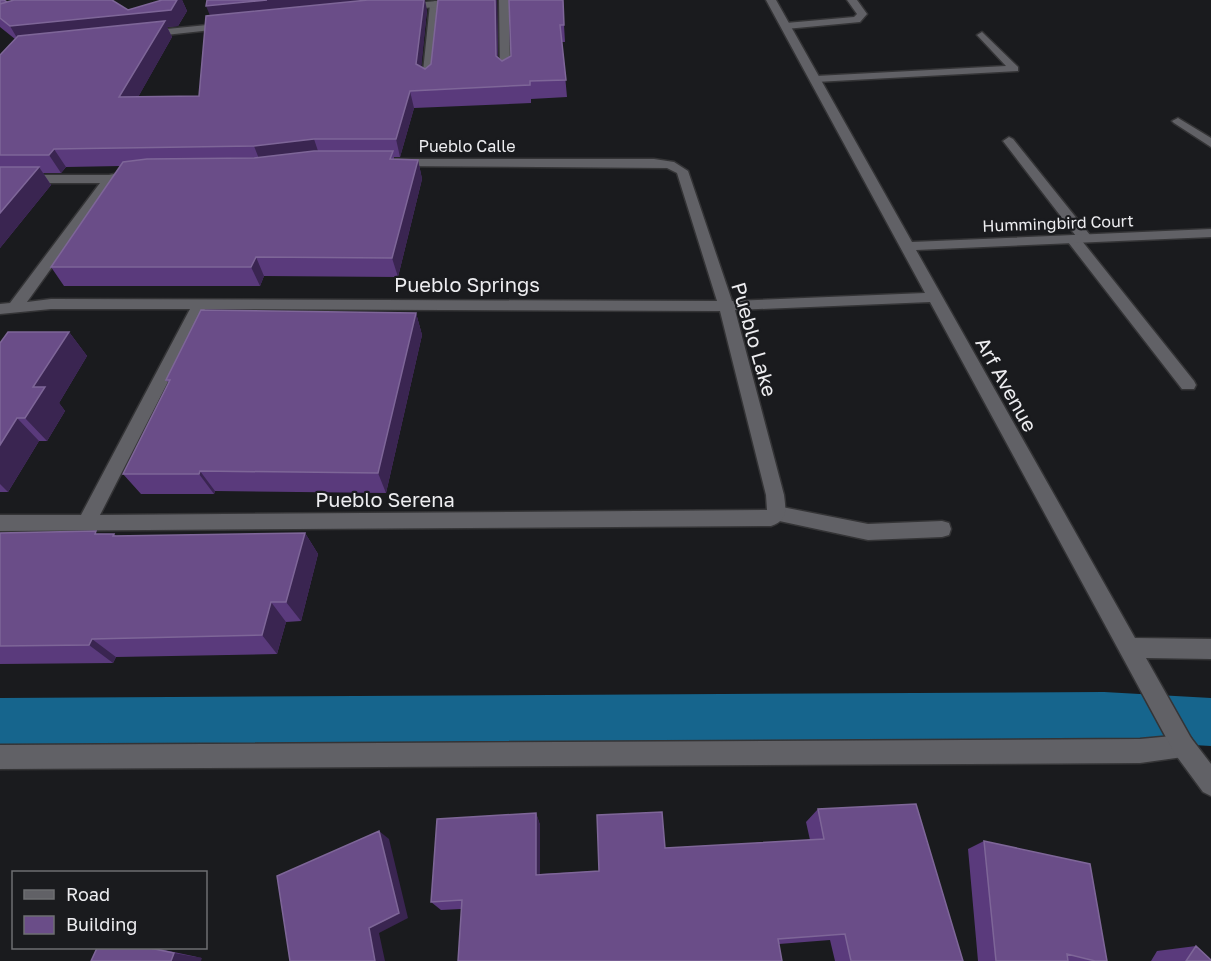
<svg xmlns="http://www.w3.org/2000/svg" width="1211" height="961" font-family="'Golos Text',sans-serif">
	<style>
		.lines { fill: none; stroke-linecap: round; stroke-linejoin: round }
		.canal { fill: #16658d; fill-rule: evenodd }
		.lane-casing { stroke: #343436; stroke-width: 3 }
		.street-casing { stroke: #343436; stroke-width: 3 }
		.secondary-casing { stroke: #343436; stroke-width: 3 }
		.lane { fill: #616166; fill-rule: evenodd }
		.street { fill: #616166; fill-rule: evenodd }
		.secondary { fill: #616166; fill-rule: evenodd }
		.wall { fill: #5a3a7c }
		.shaded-wall { fill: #3a2551 }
		.building { fill: #6a4d88; stroke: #7e6698; stroke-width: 1.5 }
		.labels { text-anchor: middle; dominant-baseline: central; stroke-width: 4.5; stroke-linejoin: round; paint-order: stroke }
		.far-street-label { font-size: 16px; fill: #ededf0; stroke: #1a1b1e }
		.street-label { font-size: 20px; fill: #ededf0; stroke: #1a1b1e }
	</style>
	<rect width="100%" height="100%" fill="#1a1b1e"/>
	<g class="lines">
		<path class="canal" d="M 1104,692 L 1211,698 L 1211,746 L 1104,740 L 0,746 L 0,698 Z"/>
		<defs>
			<path id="lane" d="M 499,0 L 509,0 L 510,73 L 505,76 L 500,73 Z
				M 847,0 L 857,0 L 867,14 L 860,22 L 786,29 L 781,26 L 786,23 L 854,17 L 857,14 Z
				M 435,1 L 440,4 L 432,81 L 427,84 L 422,81 L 430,4 Z
				M 982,32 L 1018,67 L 1018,71 L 816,82 L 811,79 L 816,76 L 1006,66 L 977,35 Z
				M 1178,118 L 1211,138 L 1211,147 L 1174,123 L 1172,121 Z
				M 1009,137 L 1013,139 L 1090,235 L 1092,238 L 1090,241 L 1082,241 L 1194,381 L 1196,385 L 1194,389 L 1182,389 L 1068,242 L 1066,239 L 1068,236 L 1076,236 L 1003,141 Z
				M 777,506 L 868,524 L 942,521 L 949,523 L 951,529 L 949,535 L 942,537 L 868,540 L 770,519 L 768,514 L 770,509 Z
				M 1183,735 L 1191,738 L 1194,746 L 1191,754 L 1183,757 L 1140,763 L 0,769 L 0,745 L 1140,739 Z"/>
			<path id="street" d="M 766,0 L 776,0 L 912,242 L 1211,229 L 1211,237 L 916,250 L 1135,638 L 1211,639 L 1211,659 L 1146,658 L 1191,738 L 1211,764 L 1211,796 L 1203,792 L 1175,754 L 930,302 L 735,310 L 784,495 C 786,511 788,520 771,526 L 0,531 L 0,515 L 81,515 L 190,309 L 51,309 L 0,314 L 0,304 L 10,303 L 100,183 L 0,183 L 0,175 L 109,175 L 136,170 L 142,174 L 140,177 L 113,182 L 27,302 L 51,299 L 717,301 L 677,173 L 667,168 L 390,166 L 390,160 L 394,159 L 654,159 L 674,162 L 688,171 L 732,301 L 925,293 ZM 205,309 L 720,311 L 766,495 L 767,510 L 100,515 Z"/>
			<path id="secondary" d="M 448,0 L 481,0 L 476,3 L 404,10 L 399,7 L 404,4 Z
				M 227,23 L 232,26 L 230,28 L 147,37 L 142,34 L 147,31 Z"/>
		</defs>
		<use href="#lane" class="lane-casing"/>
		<use href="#street" class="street-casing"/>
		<use href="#secondary" class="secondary-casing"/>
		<use href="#lane" class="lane"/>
		<use href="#street" class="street"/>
		<use href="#secondary" class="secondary"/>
	</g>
	<path class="wall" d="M 0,0 L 7,2 L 128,10 L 162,0 L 182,0 L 187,11 L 178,26 L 167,27 L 172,37 L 138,97 L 199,96 L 427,10 L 421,66 L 425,69 L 431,64 L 438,0 L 497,0 L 498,57 L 502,61 L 511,56 L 509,0 L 564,25 L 565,42 L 562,42 L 567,97 L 531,99 L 531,103 L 414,108 L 400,157 L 394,157 L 394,159 L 418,160 L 422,179 L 398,277 L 264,276 L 260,286 L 64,286 L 51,267 L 121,166 L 66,167 L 61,173 L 43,173 L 51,185 L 0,248 L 0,55 L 15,39 L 0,27 Z
		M 416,313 L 422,335 L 386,493 L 215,491 L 214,494 L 141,494 L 123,474 L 169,383 L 166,380 Z
		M 69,332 L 87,356 L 59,403 L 65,411 L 47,441 L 39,441 L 8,492 L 0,492 L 0,343 Z
		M 0,533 L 114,534 L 116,536 L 305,533 L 318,554 L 301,621 L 286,622 L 277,654 L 116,657 L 113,663 L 0,664 Z
		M 818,809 L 963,961 L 835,961 L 830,940 L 779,944 L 461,909 L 441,910 L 431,902 L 536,813 L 540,825 L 540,874 L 599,871 L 665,848 L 810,840 L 806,822 Z
		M 984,841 L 1107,961 L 978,961 L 968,849 Z
		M 1196,946 L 1211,961 L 1151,961 L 1157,951 Z
		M 97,948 L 155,948 L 202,958 Z"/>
	<path class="shaded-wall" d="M 177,0 L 182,0 L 187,11 L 178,26 L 167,27 L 172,37 L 128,115 L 20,43 L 10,26 L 171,10 Z
		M 267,0 L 425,0 L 427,10 L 420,81 L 213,23 L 206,6 Z
		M 495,0 L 497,0 L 498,73 L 496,56 Z
		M 410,91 L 414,108 L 400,157 L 396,139 Z
		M 314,139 L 320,157 L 261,164 L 254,146 Z
		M 54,149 L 66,167 L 61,173 L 49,155 Z
		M 418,160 L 422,179 L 398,277 L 392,258 Z
		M 39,167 L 51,185 L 0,248 L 0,213 Z
		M 256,257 L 264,276 L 260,286 L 251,267 Z
		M 416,313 L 422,335 L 386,493 L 378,473 Z
		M 69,332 L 87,356 L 59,403 L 65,411 L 47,441 L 25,418 L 33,387 Z
		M 17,418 L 39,441 L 8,492 L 0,484 L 0,445 Z
		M 200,471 L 215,491 L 214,494 L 199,474 Z
		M 305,533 L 318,554 L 301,621 L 286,602 Z
		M 271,602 L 286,622 L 277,654 L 262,635 Z
		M 92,639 L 116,657 L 113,663 L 89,645 Z
		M 536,813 L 540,825 L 540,884 L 536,875 Z
		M 379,831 L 389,839 L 408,918 L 379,933 L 385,961 L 375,961 L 369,928 Z
		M 174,953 L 202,958 L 201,961 L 171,961 Z"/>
	<path class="building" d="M 0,0 L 4,0 L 7,2 L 0,4 Z
		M 14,0 L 112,0 L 128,10 L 162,0 L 177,0 L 171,10 L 10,26 L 0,18 L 0,4 Z
		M 207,0 L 267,0 L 206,6 Z
		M 368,0 L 424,0 L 416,64 L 425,69 L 431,64 L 438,0 L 495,0 L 496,56 L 502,61 L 511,56 L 509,0 L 563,0 L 564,25 L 560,25 L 566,80 L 530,81 L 530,85 L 410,91 L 396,139 L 314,139 L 254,146 L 54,149 L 49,155 L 0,155 L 0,55 L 18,36 L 165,21 L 119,97 L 199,96 L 206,16 Z
		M 314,151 L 393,151 L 390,159 L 418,160 L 392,258 L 256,257 L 251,267 L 51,267 L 123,162 L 147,159 L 254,158 Z
		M 0,167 L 39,167 L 0,213 Z
		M 201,310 L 416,313 L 378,473 L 200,471 L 199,474 L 123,474 L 170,380 L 166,380 Z
		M 8,332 L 69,332 L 33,387 L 45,387 L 25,418 L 17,418 L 0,445 L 0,343 Z
		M 96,531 L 95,534 L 114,534 L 113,536 L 305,533 L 286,602 L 271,602 L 262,635 L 92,639 L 89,645 L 0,646 L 0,533 Z
		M 916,804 L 963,961 L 851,961 L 845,934 L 778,939 L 782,961 L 458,961 L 462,900 L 431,902 L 437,819 L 536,813 L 536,875 L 599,871 L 597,815 L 662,812 L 665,848 L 824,839 L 818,809 Z
		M 379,831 L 399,913 L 369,928 L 375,961 L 290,961 L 277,876 Z
		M 984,841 L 1090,864 L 1107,961 L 1095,961 L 1067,954 L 1068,961 L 996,961 Z
		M 1196,946 L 1211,960 L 1211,961 L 1186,961 Z
		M 97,948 L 150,948 L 174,953 L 171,961 L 91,961 Z"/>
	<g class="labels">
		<g class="far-street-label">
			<text x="467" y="146">Pueblo Calle</text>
			<text transform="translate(1058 223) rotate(-2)">Hummingbird Court</text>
		</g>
		<g class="street-label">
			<text x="467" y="284">Pueblo Springs</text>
			<text transform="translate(755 339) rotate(74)">Pueblo Lake</text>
			<text transform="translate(1007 384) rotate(61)">Arf Avenue</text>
			<text x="385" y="499">Pueblo Serena</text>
		</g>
	</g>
	<rect x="12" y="871" width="195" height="78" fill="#1a1b1e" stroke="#6e6f72" stroke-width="1.5"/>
	<rect x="24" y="890" width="30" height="9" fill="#616166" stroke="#6e6f72" stroke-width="1.5"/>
	<text x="66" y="901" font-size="18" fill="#ededf0">Road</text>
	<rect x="24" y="916" width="30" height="18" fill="#6a4d88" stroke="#6e6f72" stroke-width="1.5"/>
	<text x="66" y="931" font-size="18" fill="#ededf0">Building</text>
</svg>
